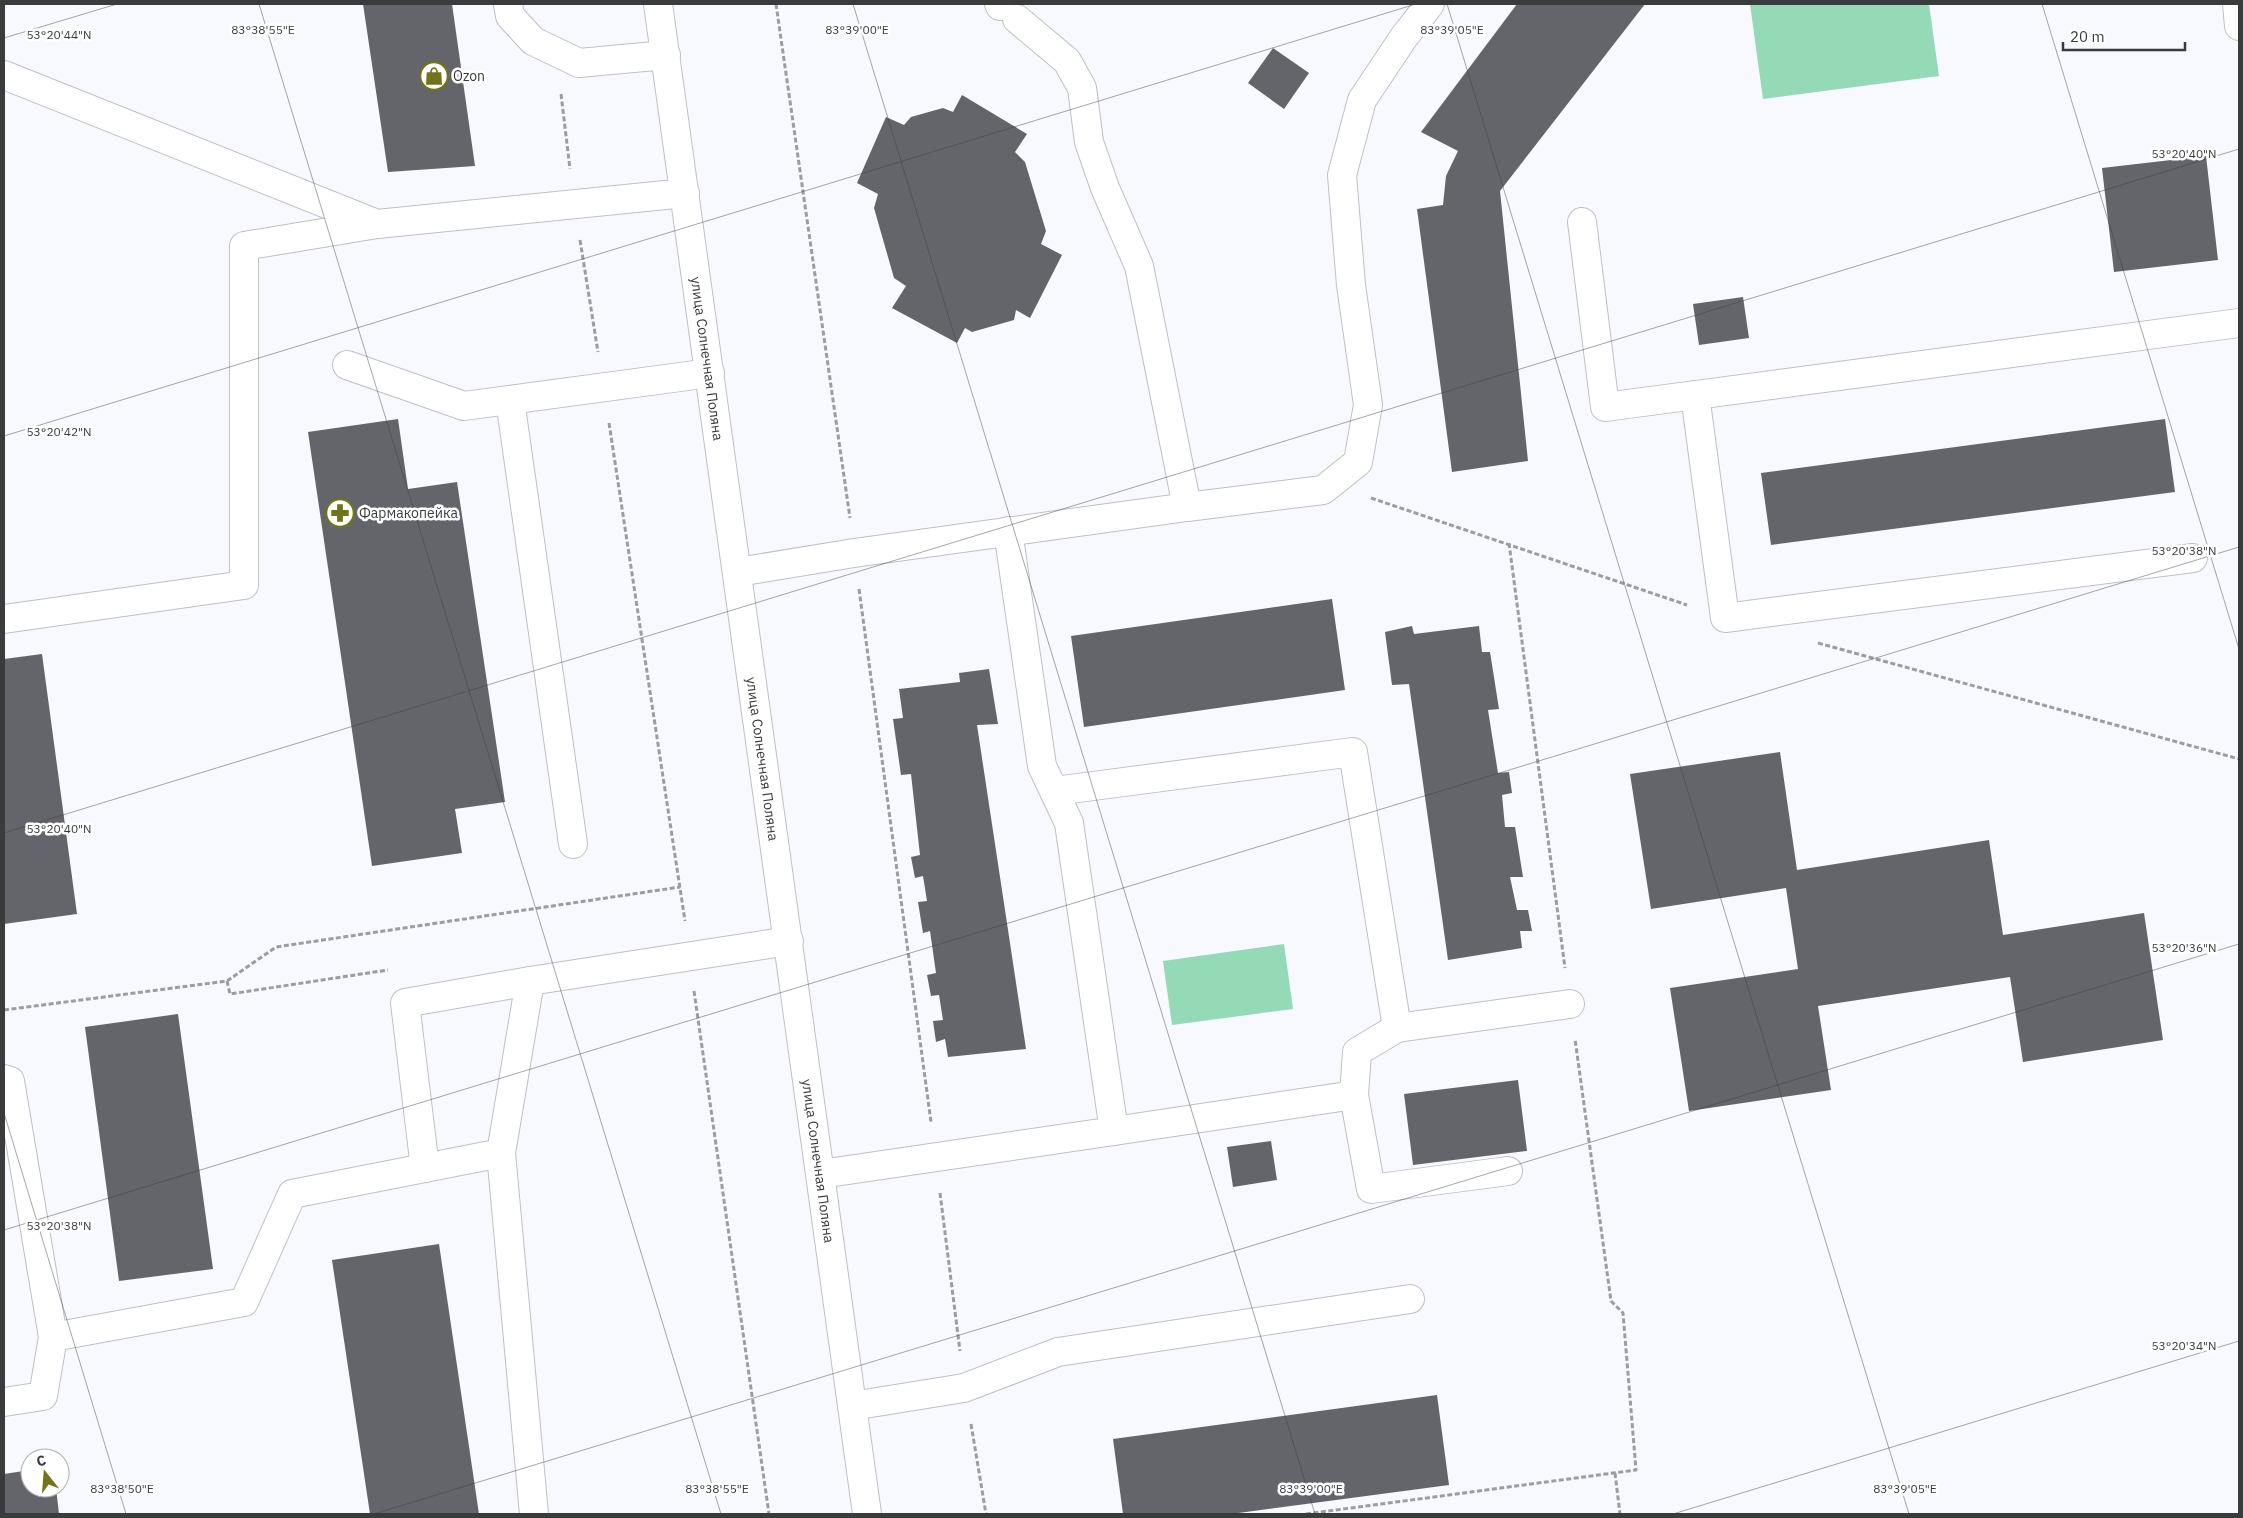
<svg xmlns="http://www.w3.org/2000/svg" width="2243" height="1518" font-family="'IBM Plex Sans',sans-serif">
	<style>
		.green { fill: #94dab6 }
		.building { fill: #64656a }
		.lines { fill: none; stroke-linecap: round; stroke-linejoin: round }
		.minor-casing { stroke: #bec0c5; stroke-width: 30 }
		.path { stroke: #9b9da1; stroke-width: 3; stroke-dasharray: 5 2.5; stroke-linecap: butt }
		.minor { stroke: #fff; stroke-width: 28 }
		.ticks { fill: none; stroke: #3a3b3d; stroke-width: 1; stroke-opacity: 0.45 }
		.labels { text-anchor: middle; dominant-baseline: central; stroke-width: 5; stroke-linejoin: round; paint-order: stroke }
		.poi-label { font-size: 14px; fill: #3a3b3d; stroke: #fff; text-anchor: start }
		.street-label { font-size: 14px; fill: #3a3b3d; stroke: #fff }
		.ticks-label { font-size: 12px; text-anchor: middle; fill: #3a3b3d; stroke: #fff; stroke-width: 5; stroke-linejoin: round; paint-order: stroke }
	</style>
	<rect width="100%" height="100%" fill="#f7f9ff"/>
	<path class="green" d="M 1750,4 L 1929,4 L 1939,76 L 1763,99 Z
		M 1284,944 L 1293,1009 L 1172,1025 L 1163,961 Z"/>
	<path class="building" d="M 363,4 L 452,4 L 475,166 L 388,172 Z
		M 1517,4 L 1645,4 L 1500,191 L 1528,461 L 1452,472 L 1417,209 L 1443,205 L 1446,176 L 1458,151 L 1421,132 Z
		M 1273,48 L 1309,73 L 1284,109 L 1248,83 Z
		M 962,95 L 1027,134 L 1015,152 L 1025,162 L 1046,231 L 1041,244 L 1062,255 L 1030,318 L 1016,310 L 1014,320 L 972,332 L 965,328 L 957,343 L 892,308 L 906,286 L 894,278 L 874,208 L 878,194 L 857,183 L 886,117 L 904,125 L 911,117 L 943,108 L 953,112 Z
		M 2206,156 L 2218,260 L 2114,272 L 2102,168 Z
		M 1743,297 L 1749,338 L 1699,345 L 1693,304 Z
		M 398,419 L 408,489 L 457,482 L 505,802 L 455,809 L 462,853 L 372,866 L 308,432 Z
		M 2165,419 L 2175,492 L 1771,545 L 1761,473 Z
		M 1332,599 L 1345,690 L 1084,727 L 1071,636 Z
		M 1412,626 L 1414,634 L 1479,626 L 1482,652 L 1490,652 L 1499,709 L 1488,710 L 1498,773 L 1509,772 L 1512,793 L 1502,795 L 1505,827 L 1515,827 L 1523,877 L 1510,877 L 1517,910 L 1528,910 L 1532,931 L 1520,931 L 1522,948 L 1448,960 L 1409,684 L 1392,685 L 1385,632 Z
		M 42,654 L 77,914 L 4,924 L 4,659 Z
		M 989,669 L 998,724 L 977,725 L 1026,1049 L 948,1057 L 945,1039 L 936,1042 L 933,1021 L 943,1020 L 939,995 L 931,996 L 927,975 L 936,973 L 930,931 L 923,933 L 918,902 L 927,901 L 923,876 L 915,878 L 911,857 L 920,855 L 911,774 L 901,775 L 893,719 L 903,718 L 899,689 L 960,682 L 959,673 Z
		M 1780,752 L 1797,870 L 1989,840 L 2003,935 L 2144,913 L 2163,1040 L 2023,1062 L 2010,977 L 1818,1006 L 1831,1090 L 1689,1111 L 1670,988 L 1798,969 L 1786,888 L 1651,909 L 1630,774 Z
		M 178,1014 L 213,1269 L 119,1281 L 85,1027 Z
		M 1518,1080 L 1527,1151 L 1413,1165 L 1404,1094 Z
		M 1271,1141 L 1277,1180 L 1233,1187 L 1227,1147 Z
		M 439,1244 L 479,1514 L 370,1514 L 332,1260 Z
		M 1437,1395 L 1449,1485 L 1231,1514 L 1123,1514 L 1113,1439 Z
		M 30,1470 L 30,1488 L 56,1488 L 59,1514 L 4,1514 L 4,1474 Z"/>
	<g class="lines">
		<defs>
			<g id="minor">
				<path d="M 508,4 L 510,16 L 533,41 L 579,63 L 666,55"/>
				<path id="s1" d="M 658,4 L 867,1514"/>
				<path d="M 999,4 L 1000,6"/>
				<path d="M 2237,4 L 2239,26"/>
				<path d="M 4,75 L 377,224 L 685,193"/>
				<path d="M 1582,222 L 1605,407 L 2239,323"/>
				<path d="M 347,365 L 464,406 L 710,373"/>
				<path d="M 1695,395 L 1725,618 L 2193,558"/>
				<path d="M 510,400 L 573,844"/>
				<path d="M 1187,507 L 1323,490 L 1358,462 L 1368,405 L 1351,285 L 1342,175 L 1362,100 L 1404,37 L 1430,4"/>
				<path d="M 738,572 L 854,553 L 1187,507 L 1139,266 L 1105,188 L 1089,142 L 1082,88 L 1067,61 L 1017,19"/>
				<path d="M 4,619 L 244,585 L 244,246 L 377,224"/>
				<path d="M 1055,791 L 1353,752 L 1397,1028 L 1570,1004"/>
				<path d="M 4,1079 L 10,1081 L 53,1337 L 43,1396 L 4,1402"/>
				<path d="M 1354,1095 L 1371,1189 L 1508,1171"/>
				<path d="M 1114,1131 L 1354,1095 L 1357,1052 L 1397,1028"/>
				<path d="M 425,1168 L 405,1003 L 530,981"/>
				<path d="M 821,1174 L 1114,1131 L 1069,823 L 1042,766 L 1008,531"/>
				<path d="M 53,1337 L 244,1302 L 292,1194 L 501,1153"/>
				<path d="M 852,1406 L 964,1388 L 1058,1352 L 1410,1299"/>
				<path d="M 534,1514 L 501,1153 L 530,981 L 789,941"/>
			</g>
		</defs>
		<use href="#minor" class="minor-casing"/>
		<path class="path" d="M 776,4 L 850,518
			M 561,94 L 570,169
			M 580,240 L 598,352
			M 609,423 L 685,921
			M 1371,498 L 1687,605
			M 1509,543 L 1565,968
			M 859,589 L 931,1122
			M 1818,643 L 2239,759
			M 227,981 L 230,994 L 388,970
			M 694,991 L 769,1514
			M 4,1010 L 227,981 L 276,947 L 680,887
			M 940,1193 L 960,1351
			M 971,1424 L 986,1514
			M 1615,1473 L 1620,1514
			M 1306,1514 L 1636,1470 L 1623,1313 L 1611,1301 L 1575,1039"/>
		<use href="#minor" class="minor"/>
	</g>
	<path class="ticks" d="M 259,4 L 721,1514M 853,4 L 1315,1514M 1447,4 L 1909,1514M 2042,4 L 2239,649M 4,38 L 117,4M 4,436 L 1416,4M 4,833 L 2239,149M 4,1113 L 126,1514M 4,1230 L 2239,547M 374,1514 L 2239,944M 1673,1514 L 2239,1341"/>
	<defs>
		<symbol id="shop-ring" viewBox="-11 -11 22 22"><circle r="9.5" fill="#fff" stroke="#71741b" stroke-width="1.5"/><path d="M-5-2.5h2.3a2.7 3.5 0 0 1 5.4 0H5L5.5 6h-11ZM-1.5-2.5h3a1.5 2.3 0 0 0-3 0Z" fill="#71741b"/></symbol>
		<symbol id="pharmacy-ring" viewBox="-11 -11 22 22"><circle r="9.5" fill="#fff" stroke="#71741b" stroke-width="1.5"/><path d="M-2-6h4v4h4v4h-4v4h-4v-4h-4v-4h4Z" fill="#71741b"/></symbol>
	</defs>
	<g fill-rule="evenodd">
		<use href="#shop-ring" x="418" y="60" width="32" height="32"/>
		<use href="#pharmacy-ring" x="324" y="497" width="32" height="32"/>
	</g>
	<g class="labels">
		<g class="poi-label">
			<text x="453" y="76">Ozon</text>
			<text x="359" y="513">Фармакопейка</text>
		</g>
		<g class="street-label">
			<text stroke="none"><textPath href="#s1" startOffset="358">улица Солнечная Поляна</textPath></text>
			<text stroke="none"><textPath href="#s1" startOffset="762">улица Солнечная Поляна</textPath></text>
			<text stroke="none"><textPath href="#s1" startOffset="1168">улица Солнечная Поляна</textPath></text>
		</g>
	</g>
	<g class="ticks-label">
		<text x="1452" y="34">83°39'05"E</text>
		<text x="263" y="34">83°38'55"E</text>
		<text x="857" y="34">83°39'00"E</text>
		<text x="59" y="39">53°20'44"N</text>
		<text x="2184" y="158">53°20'40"N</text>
		<text x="59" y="436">53°20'42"N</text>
		<text x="2184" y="555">53°20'38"N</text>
		<text x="59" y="833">53°20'40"N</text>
		<text x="2184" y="952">53°20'36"N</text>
		<text x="59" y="1230">53°20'38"N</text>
		<text x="2184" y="1350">53°20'34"N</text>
		<text x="122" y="1493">83°38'50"E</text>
		<text x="717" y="1493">83°38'55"E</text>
		<text x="1311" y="1493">83°39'00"E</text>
		<text x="1905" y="1493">83°39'05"E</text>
	</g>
	<rect width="2243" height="1518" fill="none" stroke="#3a3b3d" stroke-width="10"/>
	<g transform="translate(45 1473) rotate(343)"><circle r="24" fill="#ffffff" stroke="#b0b1b1"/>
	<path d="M0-4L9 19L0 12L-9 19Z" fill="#71741b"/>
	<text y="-8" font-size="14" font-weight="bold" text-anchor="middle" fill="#3a3b3d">С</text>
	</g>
	<path d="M2063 42v8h122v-8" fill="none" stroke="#3a3b3d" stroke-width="2.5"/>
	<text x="2070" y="42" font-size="15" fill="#3a3b3d" stroke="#ffffff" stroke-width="4" paint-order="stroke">20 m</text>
</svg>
